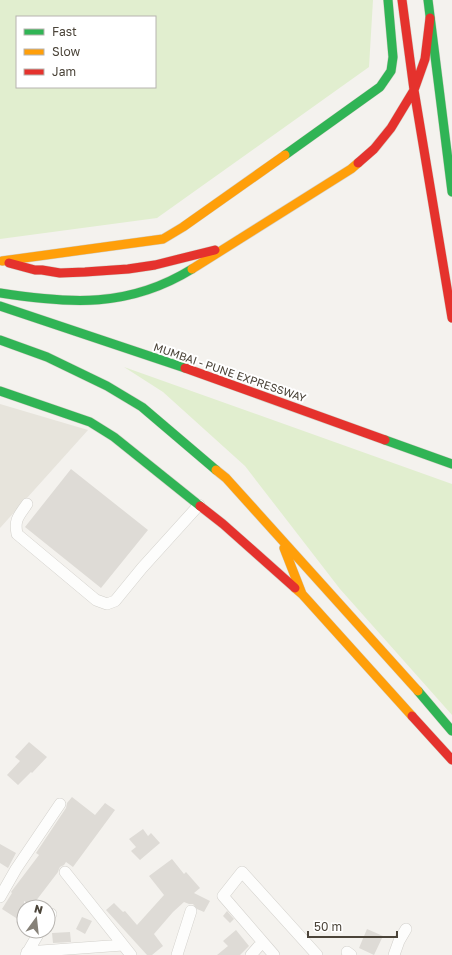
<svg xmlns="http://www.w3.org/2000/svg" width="452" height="955" font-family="'Golos Text',sans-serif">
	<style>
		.residential { fill: #e7e4dc }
		.green { fill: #e1eecf; fill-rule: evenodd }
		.building { fill: #dedbd6 }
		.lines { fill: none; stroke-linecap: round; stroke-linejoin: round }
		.street-casing { stroke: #d2d0cb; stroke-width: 12 }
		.fast-casing { stroke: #d3cfc5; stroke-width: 10 }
		.slow-casing { stroke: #d3cfc5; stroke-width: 10 }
		.jam-casing { stroke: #d3cfc5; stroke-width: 10 }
		.street { stroke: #fdfdfc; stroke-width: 11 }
		.fast { stroke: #30b455; stroke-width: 9 }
		.slow { stroke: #ff9f0a; stroke-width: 9 }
		.jam { stroke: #e5322d; stroke-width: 9 }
		.labels { text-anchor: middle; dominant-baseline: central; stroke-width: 4; stroke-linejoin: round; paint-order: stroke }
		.street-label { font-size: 11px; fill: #4b4439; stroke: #fff }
	</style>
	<rect width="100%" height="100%" fill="#f4f2ee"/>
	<path class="residential" d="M 0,404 L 88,430 L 0,528 Z"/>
	<path class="green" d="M 0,0 L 373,0 L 369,67 L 157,218 L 0,239 ZM 17,17 L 155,17 L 155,87 L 17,87 Z
		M 124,367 L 452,484 L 452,715 L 340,589 L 245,466 L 163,392 Z"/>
	<path class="building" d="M 71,469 L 148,530 L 101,588 L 25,527 Z
		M 29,742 L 47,757 L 32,773 L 31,772 L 18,785 L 7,775 L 20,761 L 15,757 Z
		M 72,797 L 95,815 L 105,803 L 115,810 L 73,867 L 66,862 L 64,865 L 60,867 L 59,869 L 58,872 L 32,906 L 24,901 L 24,923 L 2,909 L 12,893 L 11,892 L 39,855 L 36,853 L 66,808 L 67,803 Z
		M 143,829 L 148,836 L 151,833 L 160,843 L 140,860 L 131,851 L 136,847 L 129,839 Z
		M 0,844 L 16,853 L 8,868 L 0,863 Z
		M 172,859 L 184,874 L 186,872 L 200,888 L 194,893 L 210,901 L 204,912 L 197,909 L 193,904 L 189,904 L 184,902 L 173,912 L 154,934 L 163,946 L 152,955 L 147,955 L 106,910 L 114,903 L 123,912 L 125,911 L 137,925 L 164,895 L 149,876 Z
		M 227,911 L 234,919 L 230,923 L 223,916 Z
		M 82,917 L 92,921 L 85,934 L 76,929 Z
		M 367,929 L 383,936 L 374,955 L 359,948 Z
		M 236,930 L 249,946 L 240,955 L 217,955 L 228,946 L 223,941 Z
		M 70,932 L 71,942 L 53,943 L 52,933 Z"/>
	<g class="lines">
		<defs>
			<path id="street" d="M 27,504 C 19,516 14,519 17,534 L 96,600 L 107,604 L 115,601 L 142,568 L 199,505
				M 65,872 L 131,955
				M 0,897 L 16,869 L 60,804
				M 48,919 L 51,914
				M 27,952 L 123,945
				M 347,952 L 351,955
				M 26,955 L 40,931
				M 177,955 L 191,911
				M 251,955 L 258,947
				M 274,955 L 223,896 L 242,872 L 317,955
				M 394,955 L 399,941 L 406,929"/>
			<path id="fast" d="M 428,0 L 452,192
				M 285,155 L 380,87 L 391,71 L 393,57 L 388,0
				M 0,293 C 70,304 129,308 192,269
				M 0,306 L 185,368
				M 0,340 L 47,357 L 107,386 L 142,407 L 216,470
				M 0,391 L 90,422 L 114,437 L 200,506
				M 385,440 L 452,464
				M 418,691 L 452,731"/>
			<path id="slow" d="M 2,261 L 163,239 L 183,227 L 285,155
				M 192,269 L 351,169 L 358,163
				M 216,470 L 226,478 L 418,691
				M 284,548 L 302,594
				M 295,588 L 302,594 L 412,716"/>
			<path id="jam" d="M 402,0 L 414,90 L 452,318
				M 358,163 L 374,149 L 391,128 L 414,90 L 425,59 L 430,18
				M 9,263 L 35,270 L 42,270 L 60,273 L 85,272 L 128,269 L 155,265 L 215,250
				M 185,368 L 385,440
				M 200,506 L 223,524 L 295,588
				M 412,716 L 452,760"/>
		</defs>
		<use href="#street" class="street-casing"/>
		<use href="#fast" class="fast-casing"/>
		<use href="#slow" class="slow-casing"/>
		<use href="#jam" class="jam-casing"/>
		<use href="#street" class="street"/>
		<use href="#fast" class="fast"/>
		<use href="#slow" class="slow"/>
		<use href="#jam" class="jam"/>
	</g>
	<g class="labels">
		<g class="street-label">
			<text transform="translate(230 372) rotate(19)">MUMBAI - PUNE EXPRESSWAY</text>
		</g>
	</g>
	<rect x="16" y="16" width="140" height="72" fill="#ffffff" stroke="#b7b4b0"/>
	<rect x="24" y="29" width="20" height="6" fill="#30b455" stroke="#b7b4b0"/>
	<text x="52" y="36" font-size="12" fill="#4b4439">Fast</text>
	<rect x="24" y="49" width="20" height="6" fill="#ff9f0a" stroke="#b7b4b0"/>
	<text x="52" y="56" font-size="12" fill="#4b4439">Slow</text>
	<rect x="24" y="69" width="20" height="6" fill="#e5322d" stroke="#b7b4b0"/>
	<text x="52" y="76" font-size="12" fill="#4b4439">Jam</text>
	<g transform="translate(36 919) rotate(15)"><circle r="19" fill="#ffffff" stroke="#b7b4b0"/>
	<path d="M0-3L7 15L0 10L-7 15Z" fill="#868178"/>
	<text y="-6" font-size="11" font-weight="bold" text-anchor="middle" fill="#4b4439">N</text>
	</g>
	<path d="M308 931v6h89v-6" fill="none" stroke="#4b4439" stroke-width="2"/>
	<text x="314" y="931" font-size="12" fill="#4b4439" stroke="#ffffff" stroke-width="3" paint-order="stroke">50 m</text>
</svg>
